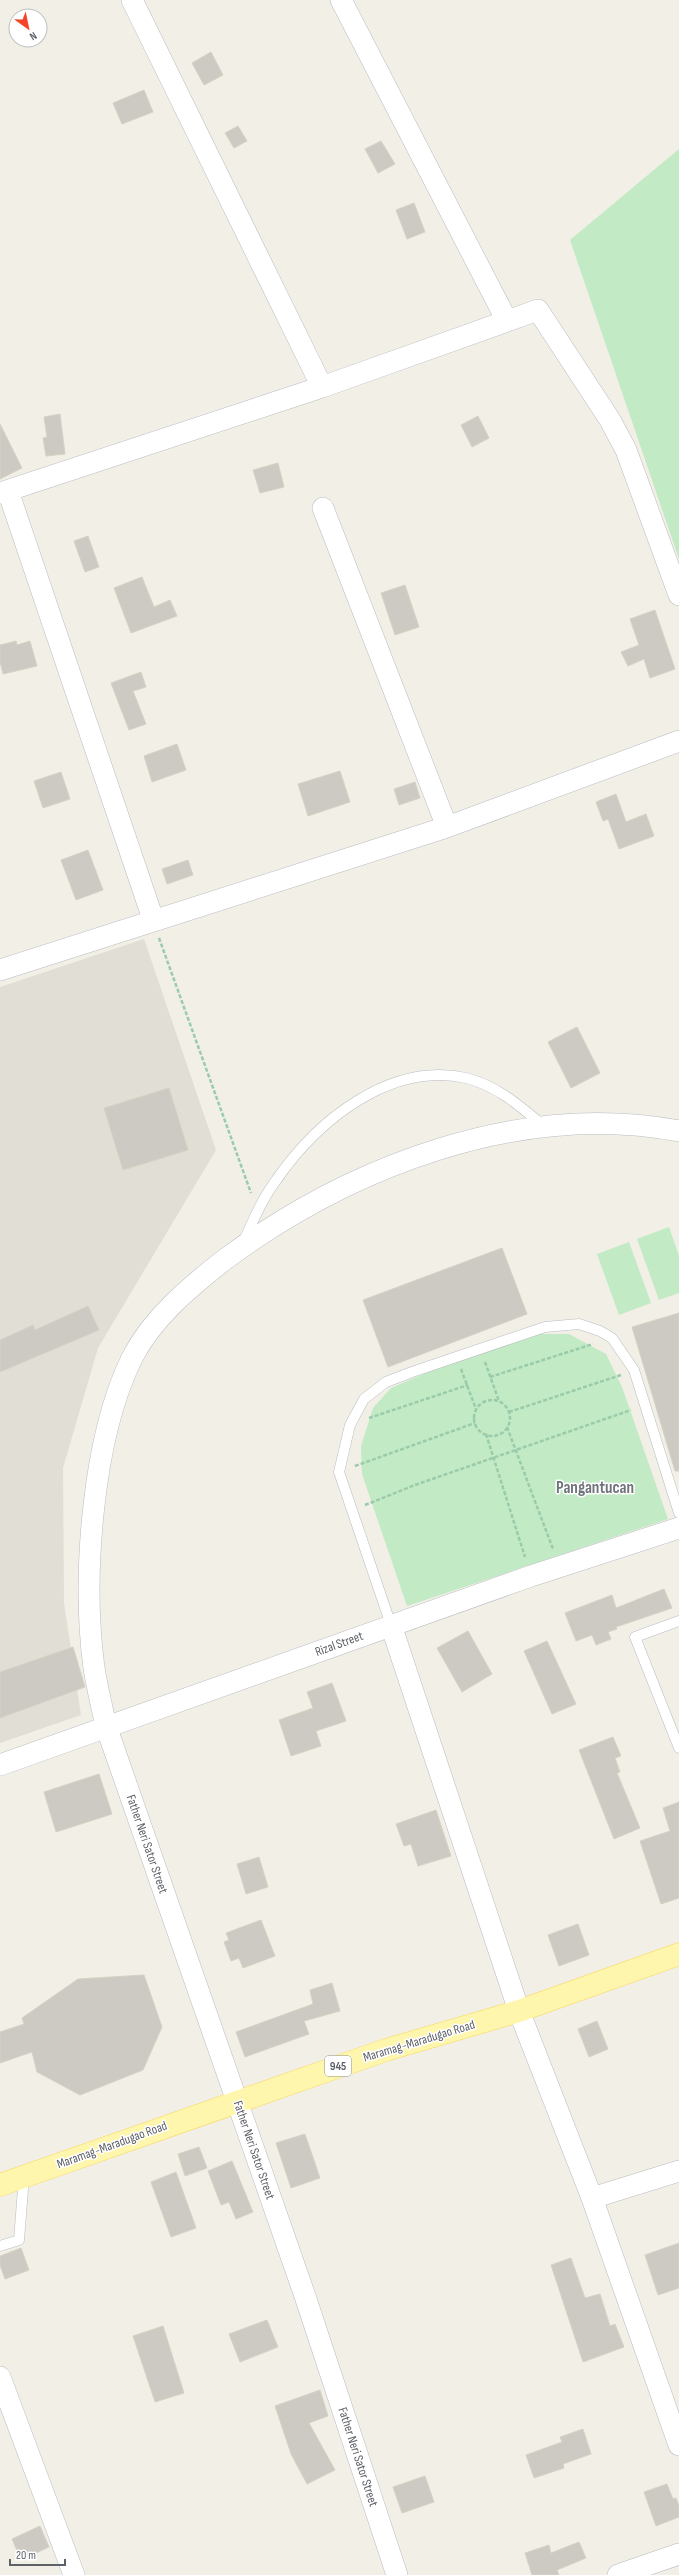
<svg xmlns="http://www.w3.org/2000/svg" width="679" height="2575" font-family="'Sofia Sans Condensed',sans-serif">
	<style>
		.education { fill: #e1ded5 }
		.green { fill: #c2eac4 }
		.building { fill: #cccac3; stroke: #d6d2c4 }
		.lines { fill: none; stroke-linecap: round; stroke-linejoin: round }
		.service-casing { stroke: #b9bcc1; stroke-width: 11 }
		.minor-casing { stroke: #b9bcc1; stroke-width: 22 }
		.primary-casing { stroke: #fad656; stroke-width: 23 }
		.path { stroke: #9acbab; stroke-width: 2.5; stroke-dasharray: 4 2; stroke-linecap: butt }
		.service { stroke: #fff; stroke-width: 10 }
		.minor { stroke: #fff; stroke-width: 21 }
		.primary { stroke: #fff6ad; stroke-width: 22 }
		.labels { text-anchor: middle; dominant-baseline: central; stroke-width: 3; stroke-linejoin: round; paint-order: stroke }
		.shield { fill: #fff; stroke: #8e9195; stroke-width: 1 }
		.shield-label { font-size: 12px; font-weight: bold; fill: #5e6268 }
		.street-label { font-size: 13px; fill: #5e6268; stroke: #fff }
		.district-label { font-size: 17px; font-weight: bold; fill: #6f737a; stroke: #fff }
	</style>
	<rect width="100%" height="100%" fill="#f1efe6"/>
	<path class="education" d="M 144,939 L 216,1150 L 98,1348 L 63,1468 L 64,1603 L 81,1715 L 0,1743 L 0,987 Z"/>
	<path class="green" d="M 679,149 L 679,559 L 570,240 Z
		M 669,1227 L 679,1256 L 679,1293 L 659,1300 L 637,1239 Z
		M 629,1242 L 651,1303 L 619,1315 L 597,1254 Z
		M 529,1334 L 569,1334 L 606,1354 L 622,1387 L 668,1519 L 407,1606 L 362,1474 L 361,1446 L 373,1408 L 391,1388 L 442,1366 Z"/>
	<path class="building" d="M 211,52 L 223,75 L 204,85 L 192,63 Z
		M 144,90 L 153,112 L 122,124 L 113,103 Z
		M 238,126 L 247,141 L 234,148 L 225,133 Z
		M 381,141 L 395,164 L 378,173 L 365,149 Z
		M 414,203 L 425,232 L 407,239 L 396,210 Z
		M 60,414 L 65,454 L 46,456 L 43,438 L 47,437 L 44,417 Z
		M 478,416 L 489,438 L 472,447 L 461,425 Z
		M 0,424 L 22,468 L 0,479 Z
		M 278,463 L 284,487 L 260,493 L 253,470 Z
		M 88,536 L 99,567 L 85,572 L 74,541 Z
		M 142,577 L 154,607 L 170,600 L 177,616 L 131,633 L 114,588 Z
		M 405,585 L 419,627 L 395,635 L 381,593 Z
		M 655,610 L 675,669 L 650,678 L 644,659 L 628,666 L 621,652 L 639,645 L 630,619 Z
		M 16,641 L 17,645 L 30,641 L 37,666 L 3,674 L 0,662 L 0,645 Z
		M 141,672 L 146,687 L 133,691 L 146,724 L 129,730 L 111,683 Z
		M 177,744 L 186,770 L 152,782 L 144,756 Z
		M 340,771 L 350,802 L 308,816 L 298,784 Z
		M 61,772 L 70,799 L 43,808 L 34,781 Z
		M 415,782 L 420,798 L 399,805 L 394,789 Z
		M 616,794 L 626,822 L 646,814 L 654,836 L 619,849 L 608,819 L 603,821 L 596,802 Z
		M 88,850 L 103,890 L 76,900 L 61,860 Z
		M 188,860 L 193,875 L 167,884 L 162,869 Z
		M 577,1027 L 600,1073 L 571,1088 L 548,1042 Z
		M 169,1088 L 188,1150 L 123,1170 L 104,1108 Z
		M 502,1248 L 527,1314 L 388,1367 L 363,1300 Z
		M 88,1306 L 99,1330 L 0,1372 L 0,1340 L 33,1325 L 35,1330 Z
		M 679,1313 L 679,1471 L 675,1471 L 632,1327 Z
		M 664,1589 L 672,1608 L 616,1627 L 617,1629 L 608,1632 L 611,1639 L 596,1645 L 592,1635 L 576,1641 L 565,1613 L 612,1595 L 616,1608 Z
		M 468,1631 L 492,1674 L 462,1692 L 437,1648 Z
		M 547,1641 L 576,1704 L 552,1714 L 524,1651 Z
		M 73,1647 L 85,1687 L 0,1718 L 0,1672 Z
		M 332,1683 L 346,1721 L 316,1731 L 321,1746 L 291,1756 L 279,1720 L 313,1708 L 307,1692 Z
		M 613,1737 L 621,1756 L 615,1758 L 620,1772 L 617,1773 L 640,1828 L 614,1839 L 579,1750 Z
		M 99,1774 L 112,1814 L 56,1832 L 44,1792 Z
		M 679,1802 L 679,1898 L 661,1904 L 640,1841 L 670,1831 L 663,1808 Z
		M 436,1810 L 451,1856 L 418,1866 L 411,1844 L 404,1846 L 396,1824 Z
		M 259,1857 L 268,1887 L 246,1894 L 237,1864 Z
		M 261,1920 L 275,1956 L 243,1968 L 239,1958 L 231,1961 L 224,1942 L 229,1940 L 226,1933 Z
		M 578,1924 L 589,1955 L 559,1966 L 548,1935 Z
		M 144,1975 L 162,2027 L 143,2070 L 80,2095 L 37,2072 L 32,2052 L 0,2063 L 0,2032 L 24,2024 L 22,2018 L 78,1979 Z
		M 332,1983 L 340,2011 L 304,2021 L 309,2034 L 245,2057 L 236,2032 L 313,2004 L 310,1990 Z
		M 597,2021 L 608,2049 L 589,2057 L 578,2029 Z
		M 305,2134 L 320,2178 L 291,2188 L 276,2143 Z
		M 199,2147 L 207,2168 L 185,2176 L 178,2154 Z
		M 232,2161 L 253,2212 L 236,2219 L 229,2202 L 221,2205 L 208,2171 Z
		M 176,2172 L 196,2228 L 171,2237 L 151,2182 Z
		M 679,2243 L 679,2288 L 658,2295 L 645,2255 Z
		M 21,2248 L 29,2270 L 5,2279 L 0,2265 L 0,2256 Z
		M 571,2258 L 585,2298 L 600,2294 L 610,2326 L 615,2324 L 624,2347 L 583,2362 L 551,2265 Z
		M 267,2320 L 278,2347 L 240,2362 L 229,2334 Z
		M 163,2326 L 184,2393 L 155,2402 L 133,2336 Z
		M 320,2390 L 328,2416 L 309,2423 L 335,2470 L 307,2484 L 291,2454 L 275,2406 Z
		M 583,2429 L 591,2454 L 563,2464 L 564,2468 L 534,2478 L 526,2455 L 562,2442 L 560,2437 Z
		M 425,2476 L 434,2502 L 402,2513 L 393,2487 Z
		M 667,2484 L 673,2499 L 676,2498 L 679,2506 L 679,2517 L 656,2526 L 644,2492 Z
		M 40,2526 L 49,2547 L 21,2560 L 12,2539 Z
		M 579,2542 L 586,2558 L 557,2570 L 559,2575 L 532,2575 L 525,2553 L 549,2545 L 551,2553 Z"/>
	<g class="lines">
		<defs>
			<path id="service" d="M 243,1243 C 253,1221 262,1199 277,1179 C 318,1120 391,1061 466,1078 C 498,1086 521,1107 545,1127
				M 679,1621 L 635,1637 L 679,1748
				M 391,1625 L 339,1472 L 350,1425 L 364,1399 L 386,1382 L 412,1372 L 545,1327 L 579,1324 L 600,1331 L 612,1338 L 634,1370 L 679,1513
				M 0,2246 L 19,2240 L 24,2176"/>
			<path id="minor" d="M 132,0 L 322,387
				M 341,0 L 507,321
				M 8,491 L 153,919
				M 0,493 L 322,387 L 538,310 L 610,420 L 626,450 L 679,595
				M 323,508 L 447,827
				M 0,970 L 447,827 L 679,741
				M 391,1625 L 519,2011 L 592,2198 L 679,2445
				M 0,1765 L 531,1576 L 679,1528
				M 592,2198 L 679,2171
				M 0,2377 L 74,2575
				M 397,2575 L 305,2296 L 106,1726 C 102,1707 97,1687 94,1668 C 82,1578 92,1439 132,1358 C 152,1318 190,1287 224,1260 C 351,1166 520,1101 679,1131
				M 618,2575 L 679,2554"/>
			<path id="primary" d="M 0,2185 L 386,2050 L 519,2011 L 679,1954"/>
		</defs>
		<use href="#service" class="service-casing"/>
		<use href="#minor" class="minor-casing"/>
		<use href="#primary" class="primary-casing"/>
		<path class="path" d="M 159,938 L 251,1193
			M 485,1362 L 499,1401
			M 461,1369 L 476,1409
			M 490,1377 L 593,1344
			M474 1418a18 18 0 1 1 36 0a18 18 0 1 1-36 0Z
			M 509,1412 L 621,1375
			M 369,1418 L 468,1385
			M 507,1427 L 553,1549
			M 486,1434 L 525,1557
			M 355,1466 L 475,1423
			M 365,1505 L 415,1485 L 631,1410"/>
		<use href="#service" class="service"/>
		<use href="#minor" class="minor"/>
		<use href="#primary" class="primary"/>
	</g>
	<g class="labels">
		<rect class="shield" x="325" y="2056" width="26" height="20" rx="3"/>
		<g class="shield-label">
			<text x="338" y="2066">945</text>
		</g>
		<g class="street-label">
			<text transform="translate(339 1644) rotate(-20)">Rizal Street</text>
			<text transform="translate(147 1844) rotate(71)">Father Neri Sator Street</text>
			<text transform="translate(419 2041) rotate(-17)">Maramag-Maradugao Road</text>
			<text transform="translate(112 2145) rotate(-20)">Maramag-Maradugao Road</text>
			<text transform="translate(254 2150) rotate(71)">Father Neri Sator Street</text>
			<text transform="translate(358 2457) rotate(72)">Father Neri Sator Street</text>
		</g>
		<g class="district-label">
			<text x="595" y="1488">Pangantucan</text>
		</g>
	</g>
	<g transform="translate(28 28) rotate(147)"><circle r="19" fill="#ffffff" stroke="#bfc0c3"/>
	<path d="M0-3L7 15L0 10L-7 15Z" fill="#f44529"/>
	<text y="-6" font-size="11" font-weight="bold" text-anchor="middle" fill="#5e6268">N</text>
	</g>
	<path d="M10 2559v6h55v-6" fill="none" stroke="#5e6268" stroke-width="2"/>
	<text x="16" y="2559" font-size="12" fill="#5e6268" stroke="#ffffff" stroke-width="3" paint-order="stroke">20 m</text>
</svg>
